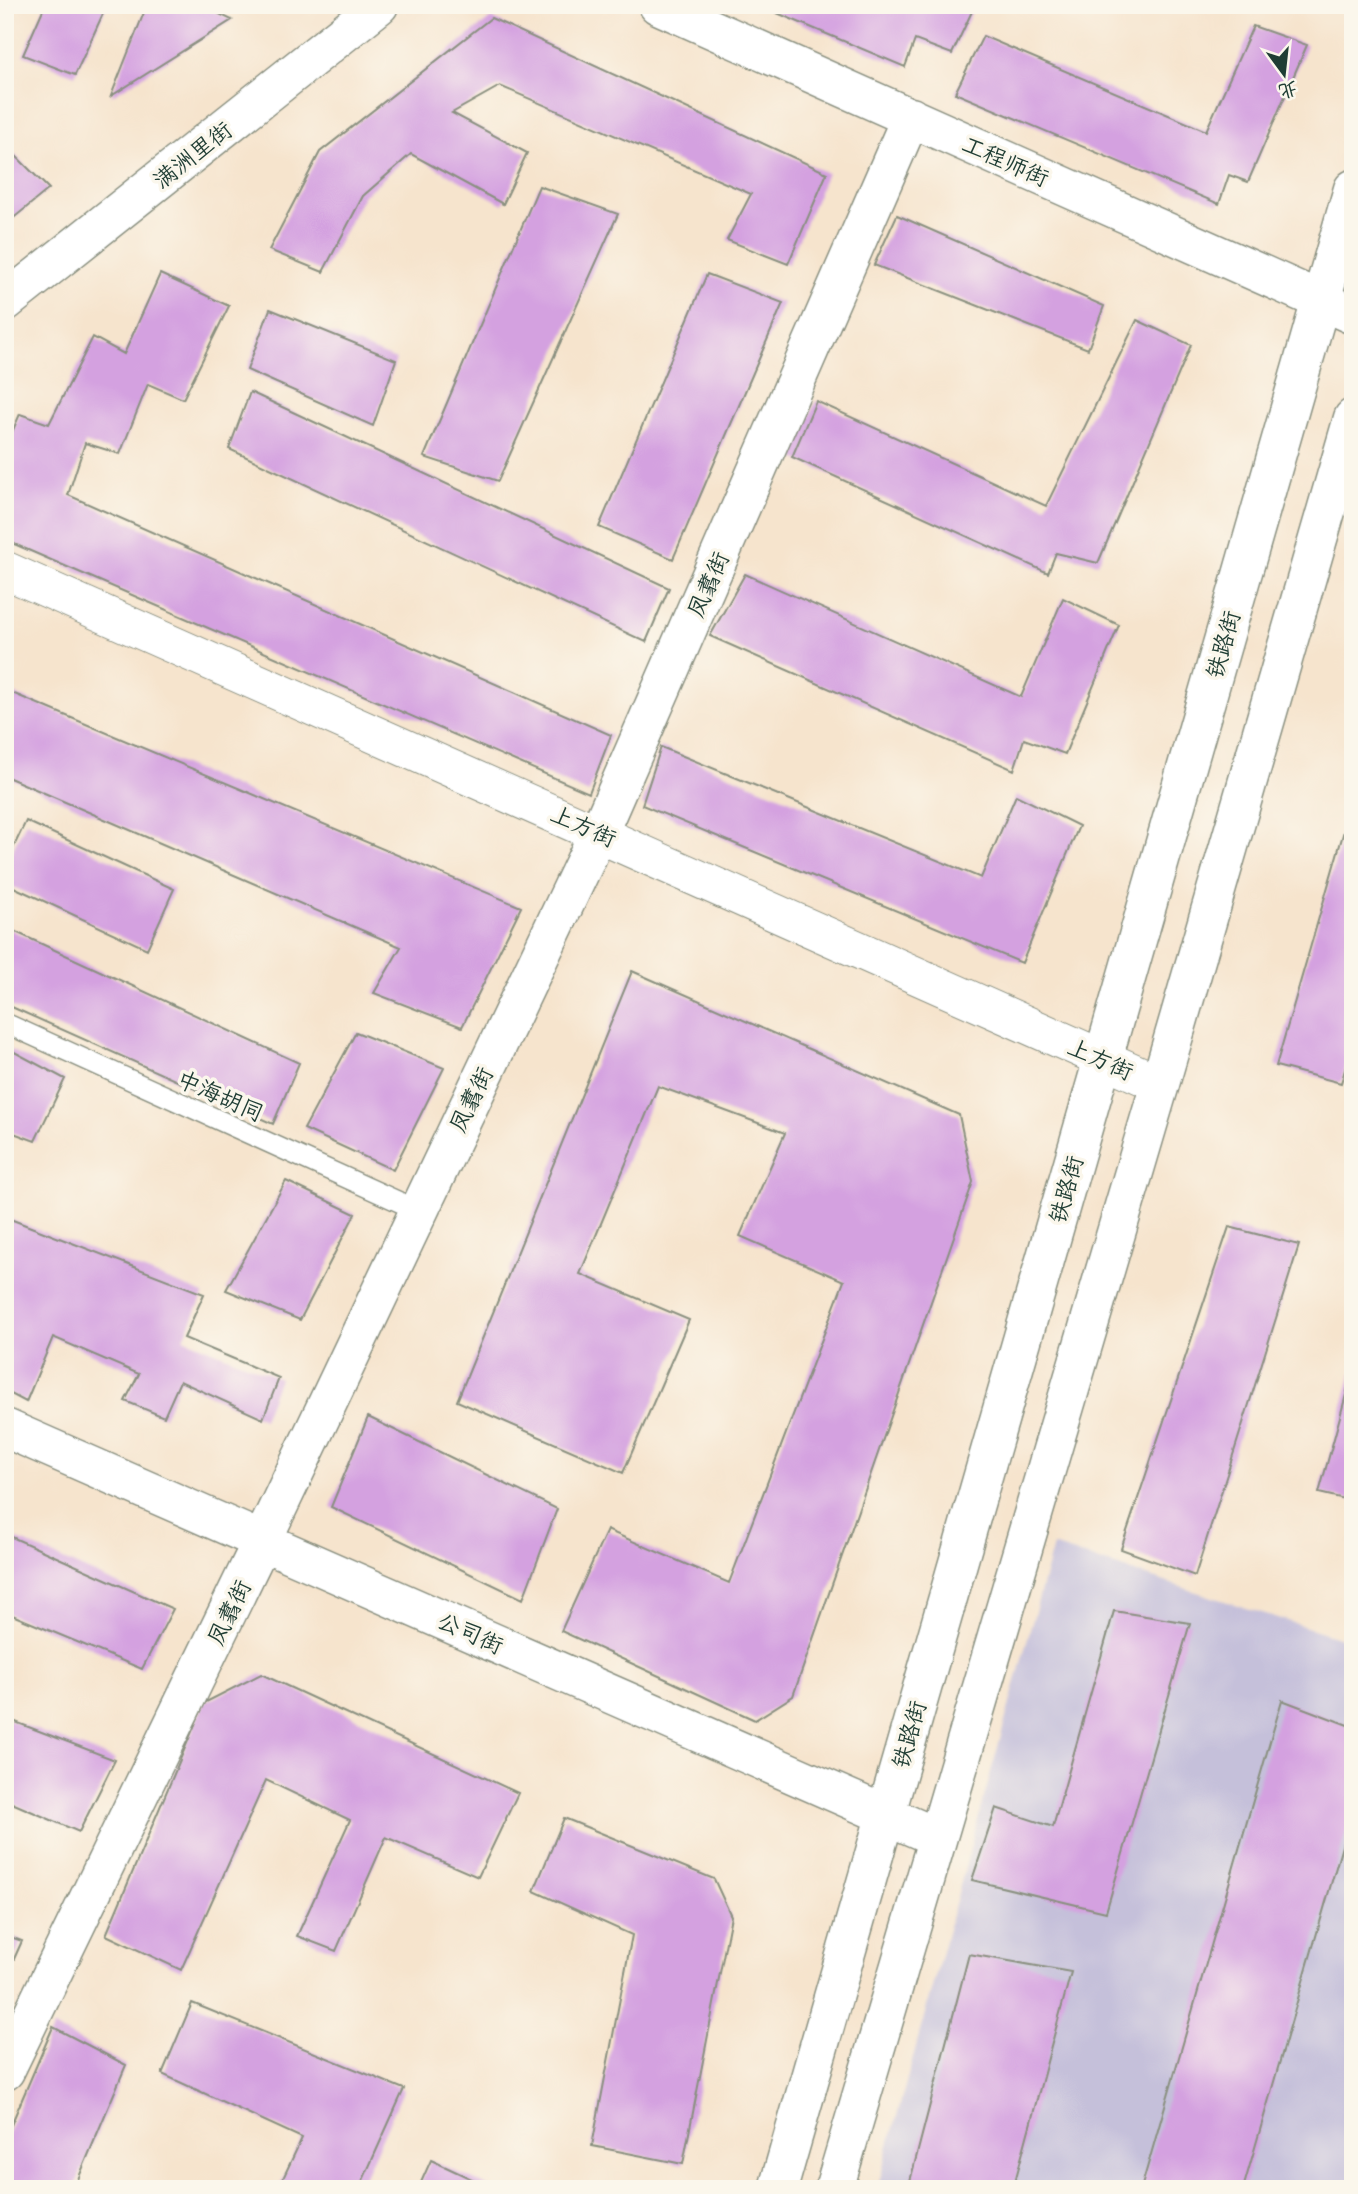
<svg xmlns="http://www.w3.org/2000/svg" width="1358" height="2194" font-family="Mali,'LXGW WenKai TC',sans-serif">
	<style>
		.industrial { fill: #c5c0da }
		.building { fill: #d4a1e0 }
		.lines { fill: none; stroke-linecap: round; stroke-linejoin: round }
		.service-casing { stroke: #8a9080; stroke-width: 22 }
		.minor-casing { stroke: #8a9080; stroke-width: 39 }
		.tertiary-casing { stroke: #8a9080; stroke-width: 41 }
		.secondary-casing { stroke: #8a9080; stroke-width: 41 }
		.service { stroke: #fff; stroke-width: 19 }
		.minor { stroke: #fff; stroke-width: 37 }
		.tertiary { stroke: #fff; stroke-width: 38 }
		.secondary { stroke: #fff; stroke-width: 38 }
		.labels { text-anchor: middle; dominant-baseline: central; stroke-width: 7; stroke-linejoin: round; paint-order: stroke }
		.street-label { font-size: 23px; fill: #1f3d34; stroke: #fbf7ec }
	</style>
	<rect width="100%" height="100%" fill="#fbf7ec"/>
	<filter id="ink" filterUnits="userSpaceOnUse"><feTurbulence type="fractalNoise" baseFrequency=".0143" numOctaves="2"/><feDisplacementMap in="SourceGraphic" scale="14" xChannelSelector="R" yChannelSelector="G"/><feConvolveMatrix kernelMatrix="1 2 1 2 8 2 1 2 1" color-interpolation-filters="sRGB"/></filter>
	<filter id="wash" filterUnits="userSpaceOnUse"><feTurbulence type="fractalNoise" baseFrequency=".00686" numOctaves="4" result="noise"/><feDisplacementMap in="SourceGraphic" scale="28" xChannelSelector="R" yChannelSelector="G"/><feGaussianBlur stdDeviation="1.57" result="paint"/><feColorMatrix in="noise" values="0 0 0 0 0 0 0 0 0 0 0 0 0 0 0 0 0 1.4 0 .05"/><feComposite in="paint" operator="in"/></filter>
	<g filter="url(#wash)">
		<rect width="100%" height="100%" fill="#f6e4cd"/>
		<path class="industrial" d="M 1053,1546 L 1353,1642 L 1353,2189 L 877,2189 Z"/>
		<g id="blocks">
			<path class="building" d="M 45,5 L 107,5 L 75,75 L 23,55 Z
				M 147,5 L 201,5 L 232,20 L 111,96 Z
				M 758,5 L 899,6 L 975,5 L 952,54 L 915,40 L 905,67 Z
				M 491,18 L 827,173 L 788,264 L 727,240 L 751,194 L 500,86 L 452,113 L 527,153 L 503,204 L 411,154 L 363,196 L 323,272 L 269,250 L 320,152 Z
				M 1253,26 L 1307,45 L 1248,182 L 1229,175 L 1219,204 L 955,93 L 983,36 L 1206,131 Z
				M 5,145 L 49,189 L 5,225 Z
				M 539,186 L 618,214 L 498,481 L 424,457 Z
				M 897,215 L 1104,306 L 1088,349 L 874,265 Z
				M 160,274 L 229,306 L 183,399 L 148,384 L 120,454 L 85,443 L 68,495 L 611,735 L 589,793 L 5,540 L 5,448 L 20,414 L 49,424 L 93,337 L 124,354 Z
				M 707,274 L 783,303 L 673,559 L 599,527 Z
				M 270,309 L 396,360 L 373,426 L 247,370 Z
				M 1137,320 L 1191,345 L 1098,563 L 1056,553 L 1048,573 L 792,457 L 816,401 L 1046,506 Z
				M 250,392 L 669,588 L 646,642 L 229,449 Z
				M 745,574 L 1021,697 L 1063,598 L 1119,625 L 1065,754 L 1024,739 L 1014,770 L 710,636 Z
				M 5,690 L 521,907 L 462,1027 L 374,993 L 401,947 L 5,776 Z
				M 661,747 L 981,878 L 1016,795 L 1079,826 L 1022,963 L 642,805 Z
				M 1352,803 L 1353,1043 L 1341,1083 L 1276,1066 Z
				M 26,821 L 174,889 L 147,949 L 5,883 L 5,865 Z
				M 5,927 L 299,1063 L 273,1124 L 5,1004 Z
				M 632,971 L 959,1115 L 973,1182 L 793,1696 L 755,1720 L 561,1631 L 607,1530 L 729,1583 L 844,1281 L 740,1236 L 785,1133 L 658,1086 L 580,1274 L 689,1320 L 623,1473 L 457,1401 Z
				M 356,1032 L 444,1068 L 393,1170 L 304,1129 Z
				M 5,1047 L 65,1079 L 35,1141 L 11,1132 L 5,1142 Z
				M 286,1181 L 355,1214 L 300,1320 L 226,1290 Z
				M 5,1217 L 204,1294 L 184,1338 L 279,1378 L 263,1419 L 180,1381 L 164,1417 L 125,1401 L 139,1374 L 53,1337 L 26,1402 L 5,1391 Z
				M 1229,1227 L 1299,1245 L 1195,1576 L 1121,1549 Z
				M 1352,1373 L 1353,1373 L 1353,1501 L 1319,1493 Z
				M 368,1417 L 557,1509 L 523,1599 L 331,1507 Z
				M 5,1534 L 173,1609 L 142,1669 L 5,1612 Z
				M 1114,1611 L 1190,1623 L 1106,1912 L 972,1880 L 996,1808 L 1053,1827 Z
				M 261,1674 L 518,1793 L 478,1877 L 386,1837 L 336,1951 L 297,1936 L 350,1820 L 266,1780 L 181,1970 L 106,1935 L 204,1703 Z
				M 1282,1700 L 1353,1727 L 1353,1808 L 1243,2189 L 1141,2189 Z
				M 5,1718 L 115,1760 L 79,1832 L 5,1800 Z
				M 564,1818 L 714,1879 L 731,1916 L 683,2164 L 592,2146 L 632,1935 L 534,1891 Z
				M 5,1935 L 22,1941 L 5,1979 Z
				M 969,1954 L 1071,1972 L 1013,2189 L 908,2189 Z
				M 192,2003 L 404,2089 L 359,2189 L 278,2189 L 302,2138 L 162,2074 Z
				M 53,2027 L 126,2065 L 74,2189 L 5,2189 L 5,2139 Z
				M 431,2160 L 493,2189 L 418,2189 Z"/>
		</g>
	</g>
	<g filter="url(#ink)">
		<use href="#blocks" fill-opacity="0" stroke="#8a9080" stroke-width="2"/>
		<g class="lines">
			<defs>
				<path id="service" d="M 5,1023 L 417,1210"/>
				<path id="minor" d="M 5,570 L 1160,1084"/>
				<path id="tertiary" d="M 658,5 L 1353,315
					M 5,302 L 379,5
					M 5,1428 L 936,1837
					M 5,2071 L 262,1541 L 599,832 L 911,117"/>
				<path id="secondary" d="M 778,2189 L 1353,189
					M 834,2189 L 1160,1084 L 1353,418"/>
			</defs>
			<use href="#service" class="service-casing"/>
			<use href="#minor" class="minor-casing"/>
			<use href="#tertiary" class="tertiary-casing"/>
			<use href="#secondary" class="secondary-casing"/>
			<use href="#service" class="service"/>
			<use href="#minor" class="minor"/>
			<use href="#tertiary" class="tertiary"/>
			<use href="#secondary" class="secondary"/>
		</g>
	</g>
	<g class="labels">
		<g class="street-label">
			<text transform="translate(192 154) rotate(-38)">满洲里街</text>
			<text transform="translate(1006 160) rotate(24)">工程师街</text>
			<text transform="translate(707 584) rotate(-66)">凤翥街</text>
			<text transform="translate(1222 644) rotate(-74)">铁路街</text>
			<text transform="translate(584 825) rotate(24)">上方街</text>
			<text transform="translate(1101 1058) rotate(24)">上方街</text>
			<text transform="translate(221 1095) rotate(24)">中海胡同</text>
			<text transform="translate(470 1099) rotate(-64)">凤翥街</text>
			<text transform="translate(1065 1189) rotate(-74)">铁路街</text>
			<text transform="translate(228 1612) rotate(-64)">凤翥街</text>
			<text transform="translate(471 1632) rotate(24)">公司街</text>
			<text transform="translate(908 1734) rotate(-74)">铁路街</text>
		</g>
	</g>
	<rect width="1358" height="2194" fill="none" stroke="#fbf7ec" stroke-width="28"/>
	<g transform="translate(1284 74) rotate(165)" stroke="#fbf7ec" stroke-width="5" paint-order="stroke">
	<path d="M0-5L12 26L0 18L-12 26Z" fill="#1f3d34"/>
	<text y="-10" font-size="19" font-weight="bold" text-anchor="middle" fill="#1f3d34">北</text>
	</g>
</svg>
